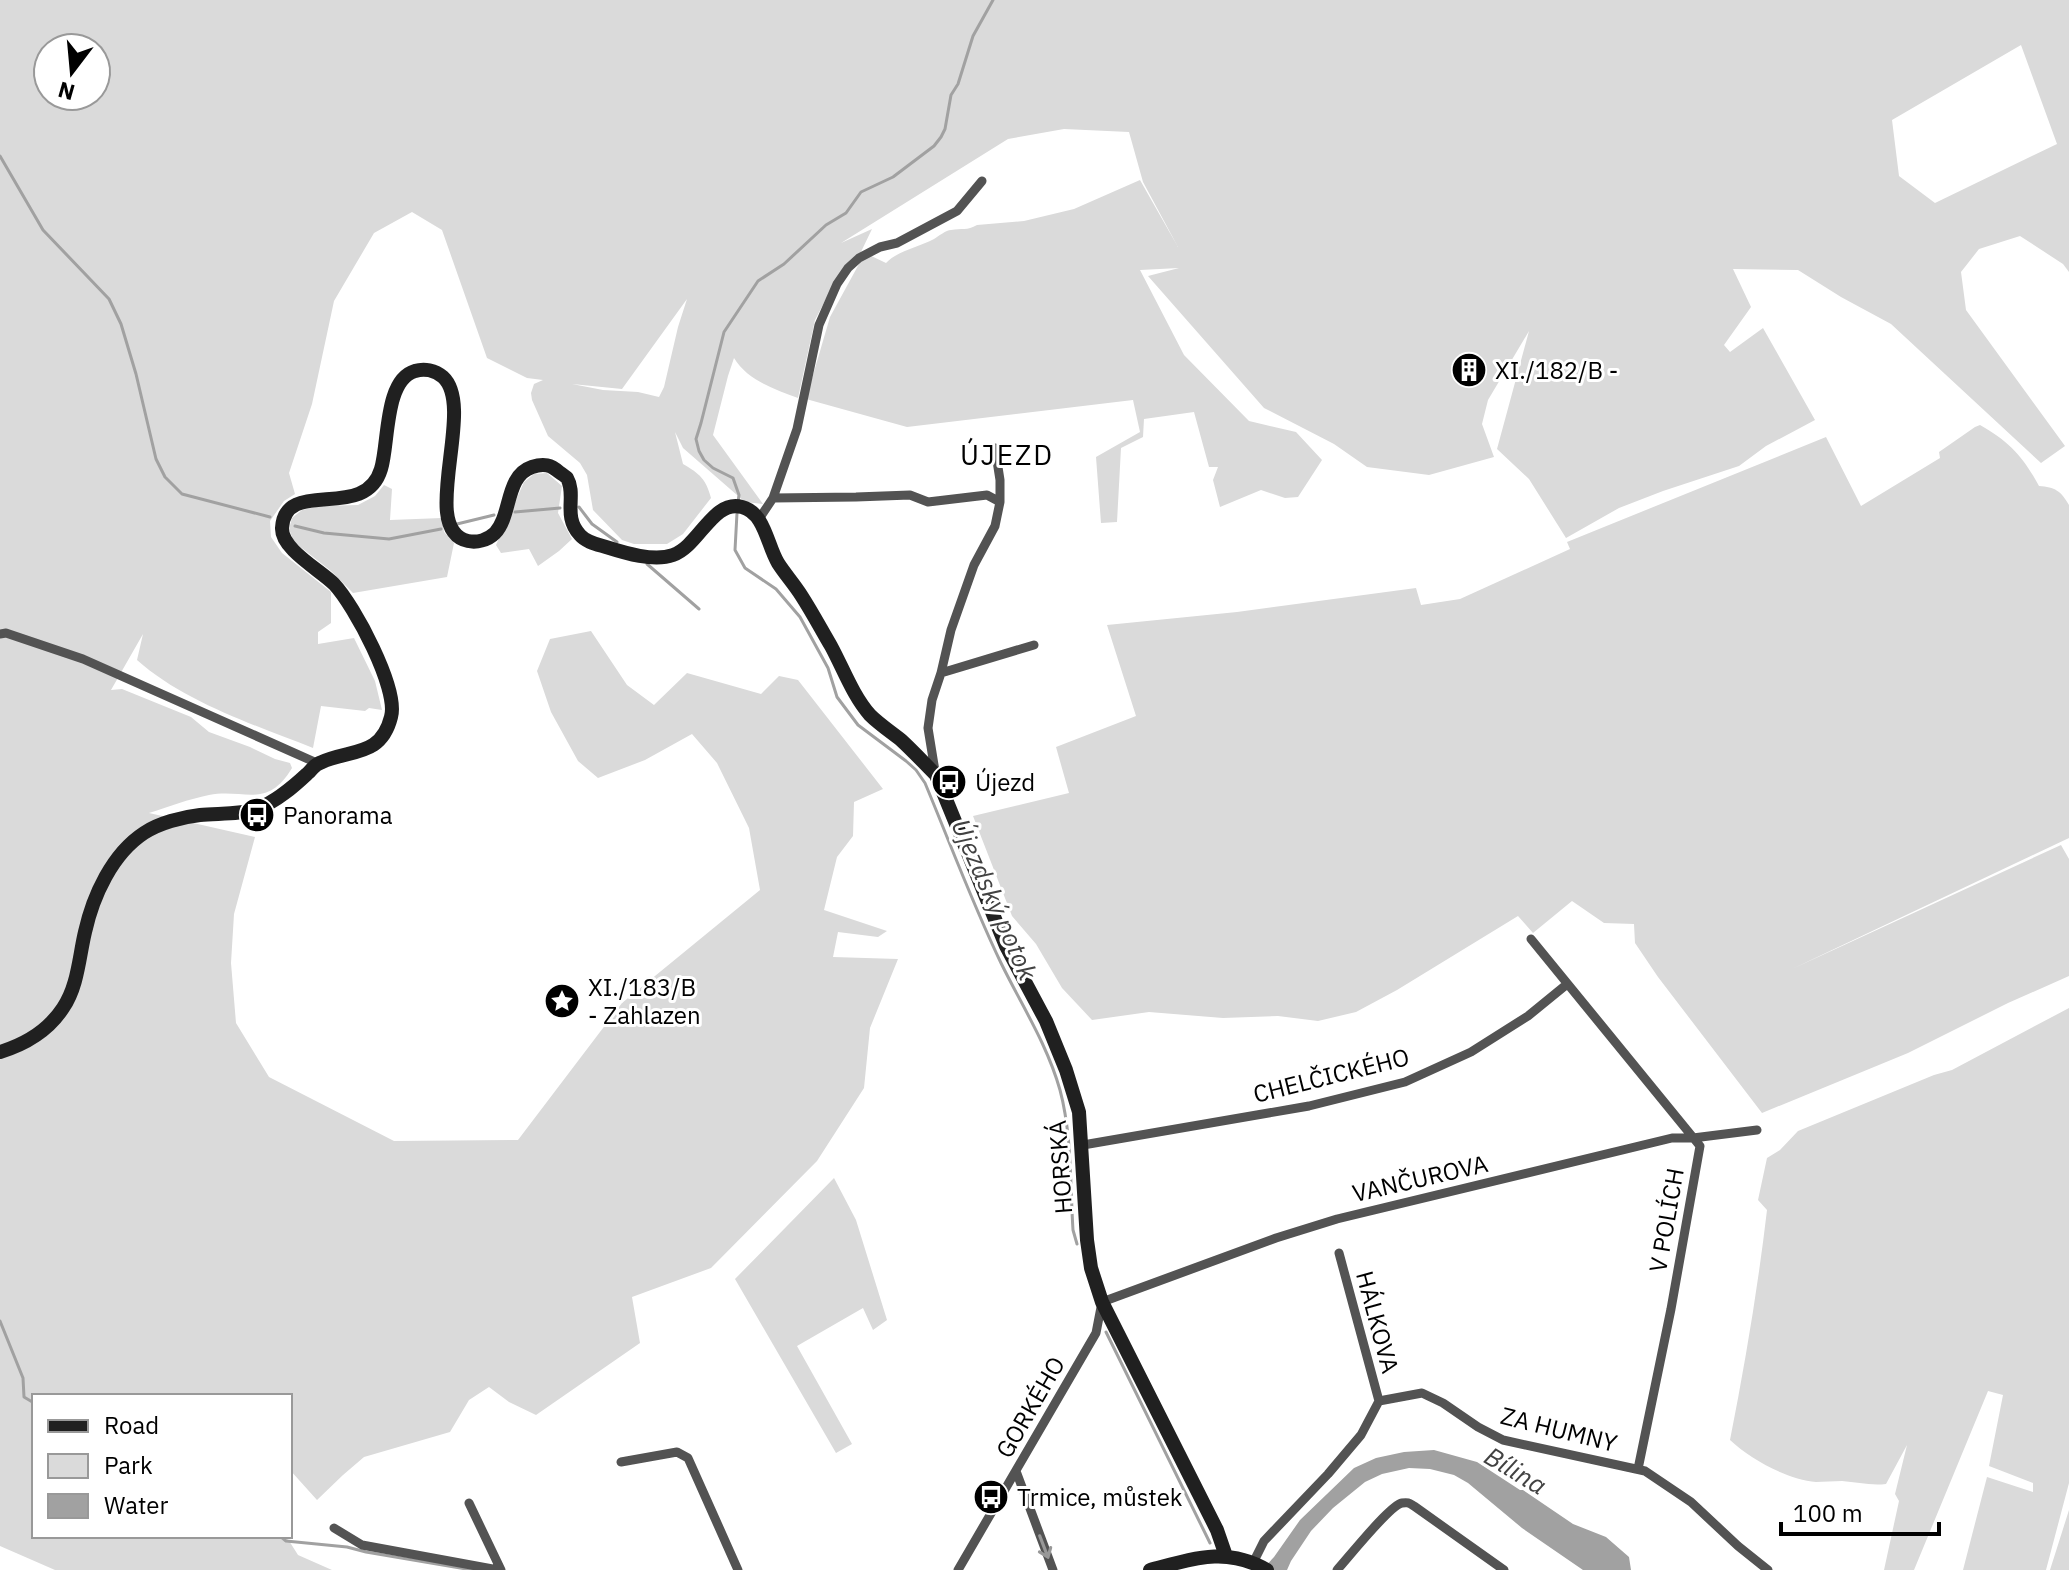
<svg xmlns="http://www.w3.org/2000/svg" width="2069" height="1570" font-family="'IBM Plex Sans',sans-serif">
	<style>
		.green { fill: #dadada; fill-rule: evenodd }
		.water { fill: #a1a1a1 }
		.lines { fill: none; stroke-linecap: round; stroke-linejoin: round }
		.stream { stroke: #a1a1a1; stroke-width: 3 }
		.street { stroke: #535353; stroke-width: 9 }
		.secondary { stroke: #202020; stroke-width: 14 }
		.oneway { stroke: #989898 }
		.labels { text-anchor: middle; dominant-baseline: central; stroke-width: 6; stroke-linejoin: round; paint-order: stroke }
		.poi-label { font-size: 24px; fill: #000; stroke: #fff; text-anchor: start }
		.street-label { font-size: 24px; fill: #000; stroke: #fff }
		.water-label { font-size: 26px; font-style: italic; fill: #424242; stroke: #fff }
		.quarter-label { font-size: 28px; letter-spacing: 2px; fill: #000; stroke: #fff }
	</style>
	<rect width="100%" height="100%" fill="#fff"/>
	<path class="green" d="M 0,0 L 2069,0 L 2069,272 L 2063,264 L 2020,236 L 1979,249 L 1961,272 L 1966,310 L 2065,446 L 2041,463 L 1891,324 L 1841,297 L 1798,270 L 1733,269 L 1751,307 L 1724,345 L 1730,352 L 1763,328 L 1815,420 L 1766,446 L 1739,466 L 1663,491 L 1619,508 L 1566,538 L 1529,479 L 1497,449 L 1529,331 L 1488,400 L 1482,424 L 1494,457 L 1429,475 L 1367,467 L 1334,444 L 1264,408 L 1148,276 L 1179,268 L 1140,270 L 1184,355 L 1249,421 L 1296,432 L 1322,460 L 1298,497 L 1285,498 L 1261,490 L 1220,507 L 1213,480 L 1218,467 L 1209,467 L 1194,412 L 1144,419 L 1143,437 L 1121,448 L 1117,522 L 1101,523 L 1096,457 L 1140,432 L 1133,400 L 907,427 L 806,399 L 830,317 L 865,253 L 886,263 C 897,251 919,247 934,239 C 939,236 946,230 951,230 C 962,228 967,231 977,225 L 1024,221 L 1074,209 L 1140,180 L 1178,247 L 1143,182 L 1129,132 L 1064,129 L 1008,139 L 841,243 L 872,229 L 859,256 L 831,289 L 815,320 L 798,398 C 775,389 748,381 734,358 L 728,376 L 713,435 L 763,504 L 745,502 L 683,448 L 675,432 L 683,464 C 700,474 706,479 711,498 L 683,534 L 667,544 L 634,544 L 622,540 L 593,510 L 587,475 L 580,463 L 548,436 L 532,400 L 531,393 L 534,384 L 543,380 L 527,378 L 487,358 L 442,230 L 412,212 L 374,233 L 334,301 L 312,404 L 289,473 L 295,494 L 284,501 L 270,521 L 271,537 L 282,553 L 331,592 L 331,623 L 318,632 L 318,644 L 354,638 L 375,681 L 382,710 L 369,708 L 365,711 L 321,706 L 313,748 C 255,725 184,702 137,660 L 143,634 L 111,690 L 122,689 L 191,717 L 209,732 L 250,747 L 275,759 L 290,763 L 292,768 C 267,810 244,788 209,795 C 189,799 168,807 149,813 L 255,837 L 234,914 L 231,963 L 236,1023 L 269,1077 L 394,1141 L 518,1140 L 622,1003 L 760,890 L 749,828 L 717,763 L 692,734 L 645,760 L 598,778 L 578,761 L 551,712 L 537,671 L 550,639 L 591,631 L 627,685 L 654,705 L 687,673 L 761,694 L 779,676 L 798,680 L 883,789 L 854,802 L 853,836 L 837,857 L 824,910 L 887,931 L 878,937 L 838,932 L 833,957 L 898,959 L 870,1028 L 864,1088 L 817,1161 L 711,1268 L 632,1297 L 640,1343 L 536,1415 L 509,1402 L 489,1387 L 469,1400 L 450,1432 L 364,1457 L 343,1475 L 317,1500 L 290,1470 L 290,1396 L 34,1396 L 34,1536 L 286,1536 L 298,1555 L 332,1570 L 55,1570 L 0,1546 ZM 2021,45 L 2057,144 L 1935,203 L 1899,176 L 1892,120 ZM 48,48 L 96,48 L 96,96 L 48,96 ZM 687,299 L 678,327 L 664,387 L 659,397 L 638,392 L 603,390 L 572,384 L 622,389 Z
		M 1980,425 C 2009,441 2024,458 2039,486 C 2055,487 2061,491 2069,505 L 2069,838 L 1792,969 L 2061,845 L 2069,859 L 2069,976 L 2008,1003 L 1908,1053 L 1762,1113 L 1658,977 L 1635,943 L 1634,924 L 1604,923 L 1572,901 L 1533,933 L 1518,916 L 1397,990 L 1356,1012 L 1318,1021 L 1278,1016 L 1223,1018 L 1149,1012 L 1092,1020 L 1062,988 L 1036,944 L 1012,916 L 973,816 L 1069,793 L 1056,747 L 1136,716 L 1107,625 L 1237,612 L 1416,588 L 1421,605 L 1460,599 L 1570,549 L 1567,542 L 1826,437 L 1861,506 L 1940,458 L 1939,452 L 1975,427 Z
		M 547,473 L 562,486 L 558,513 L 572,539 L 559,551 L 538,566 L 529,549 L 501,553 L 496,545 L 524,482 L 534,474 Z
		M 384,485 L 392,489 L 390,520 L 442,518 L 444,532 L 454,543 L 447,577 L 353,593 L 331,571 L 294,542 L 289,529 L 292,518 L 302,510 L 321,506 L 358,505 L 375,496 Z
		M 2069,1008 L 2069,1483 L 2046,1570 L 1963,1570 L 1987,1477 L 2033,1492 L 2033,1483 L 1989,1466 L 2003,1395 L 1988,1391 L 1914,1570 L 1884,1570 L 1899,1501 L 1895,1494 L 1907,1445 L 1886,1484 C 1871,1486 1857,1482 1842,1481 C 1833,1481 1824,1482 1816,1482 C 1788,1480 1750,1459 1730,1440 C 1745,1364 1758,1287 1767,1210 L 1758,1200 L 1767,1158 L 1780,1150 L 1798,1131 L 1934,1075 L 1952,1070 Z
		M 834,1178 L 856,1220 L 887,1320 L 873,1330 L 863,1308 L 797,1346 L 852,1444 L 836,1453 L 735,1279 Z
		M 2069,1510 L 2069,1570 L 2050,1570 Z"/>
	<path class="water" d="M 1434,1450 L 1477,1462 L 1520,1490 L 1523,1490 L 1573,1524 L 1606,1537 L 1629,1557 L 1631,1570 L 1583,1570 L 1522,1528 L 1468,1483 L 1454,1475 L 1430,1469 L 1409,1468 L 1382,1474 L 1365,1482 L 1333,1508 L 1311,1531 L 1291,1561 L 1287,1570 L 1262,1570 L 1274,1557 L 1300,1520 L 1354,1468 L 1376,1458 L 1404,1452 Z"/>
	<g class="lines">
		<path class="stream" d="M 0,156 L 43,230 L 109,299 L 121,324 L 136,374 L 156,459 L 165,477 L 182,494 L 270,517
			M 738,502 L 739,495 L 733,478 L 713,468 L 704,460 L 699,451 L 696,439 L 701,423 L 724,332 L 758,281 L 784,264 L 826,225 L 846,213 L 861,192 L 893,177 L 934,146 L 941,137 L 945,129 L 951,95 L 958,84 L 973,36 L 993,0
			M 579,507 L 592,524 L 617,542
			M 515,512 L 560,508
			M 737,513 L 735,550 L 745,568 L 776,589 L 800,617 L 828,668 L 837,697 L 858,725 L 906,761 L 916,770 L 925,783 C 950,843 973,905 1001,963 C 1022,1006 1047,1044 1060,1090 C 1072,1135 1070,1184 1073,1230 L 1077,1244
			M 457,524 L 494,515
			M 295,526 L 324,533 L 389,539 L 441,529
			M 647,564 L 699,609
			M 0,1321 L 23,1378 L 24,1397 L 34,1403
			M 1106,1332 L 1210,1543
			M 280,1536 L 286,1541 L 347,1547 L 366,1552 L 472,1570"/>
		<path class="street" d="M 773,498 L 856,497 L 910,495 L 928,502 L 987,495 L 1000,502
			M 759,519 L 773,498 L 797,429 L 819,325 L 837,284 L 848,268 L 859,258 L 880,247 L 897,243 L 957,211 L 982,181
			M 0,634 L 6,633 L 83,659 L 317,763
			M 941,673 L 1034,645
			M 935,771 L 928,728 L 932,700 L 941,673 L 951,630 L 974,565 L 995,526 L 1000,502 L 1000,480 L 995,448
			M 1531,939 L 1700,1146 L 1671,1309 L 1638,1469
			M 1083,1145 L 1309,1106 L 1405,1082 L 1471,1052 L 1528,1016 L 1566,985
			M 1339,1253 L 1379,1401
			M 621,1462 L 677,1452 L 688,1458 L 738,1570
			M 1016,1471 L 1053,1570
			M 469,1503 L 501,1570
			M 334,1528 L 362,1545 L 498,1570
			M 1253,1563 L 1264,1541 L 1328,1474 L 1361,1435 L 1379,1401 L 1422,1393 L 1443,1403 L 1478,1427 L 1503,1440 L 1645,1471 L 1691,1502 L 1738,1546 L 1768,1570
			M 958,1570 L 1096,1333 L 1102,1302 L 1276,1238 L 1337,1219 L 1672,1138 L 1693,1138 L 1757,1130
			M 1337,1570 C 1348,1558 1390,1505 1402,1503 C 1408,1502 1409,1503 1414,1506 L 1504,1570"/>
		<path class="secondary" d="M 0,1052 C 26,1044 48,1031 63,1008 C 78,986 79,957 85,932 C 93,896 112,854 144,833 C 159,823 182,817 200,815 C 219,813 240,815 259,808 C 277,801 293,787 307,774 C 314,768 313,765 322,762 C 351,749 381,757 391,717 C 399,689 354,605 334,584 C 320,570 281,549 282,528 C 285,476 365,523 381,469 C 389,444 384,380 415,371 C 424,368 435,370 443,377 C 477,408 417,530 468,541 C 477,543 488,540 495,533 C 512,515 505,476 532,467 C 544,463 551,465 559,472 C 562,474 565,476 567,478 C 577,495 562,516 580,535 C 586,542 596,544 606,547 C 625,553 654,562 673,555 C 699,546 713,499 742,507 C 765,513 767,545 778,563 C 785,574 794,584 801,595 C 812,612 821,629 831,646 C 843,668 853,696 870,715 C 879,724 891,732 901,740 C 913,751 924,763 936,775 L 1006,946 L 1046,1021 L 1066,1070 L 1079,1112 L 1087,1240 L 1091,1268 L 1102,1302 L 1217,1530 L 1226,1556
			M 1150,1570 C 1192,1559 1226,1546 1267,1570"/>
	</g>
	<defs><path id="oneway-shaft" d="M-6 0H5M1.5-3L5.5 0L1.5 3" fill="none" stroke-width="1.6" stroke-linecap="round" stroke-linejoin="round" transform="scale(2)"/></defs>
	<use class="oneway" href="#oneway-shaft" transform="translate(1044 1547) rotate(69)"/>
	<defs>
		<symbol id="building-disc" viewBox="-11 -11 22 22"><circle r="9.5" fill="#000" stroke="#fff"/><path d="M-4-6H4V6H1V3H-1V6H-4ZM-2.5-4.3h1.7v1.8h-1.7ZM.8-4.3h1.7v1.8H.8ZM-2.5-1h1.7V.8h-1.7ZM.8-1h1.7V.8H.8Z" fill="#fff"/></symbol>
		<symbol id="bus-disc" viewBox="-11 -11 22 22"><circle r="9.5" fill="#000" stroke="#fff"/><path d="M-5-6H5V4H4V6H2V4H-2V6H-4V4H-5ZM-3.5-4V0h7V-4ZM-3.5 1.2v1.5H-2V1.2ZM2 1.2v1.5H3.5V1.2Z" fill="#fff"/></symbol>
		<symbol id="sight-disc" viewBox="-11 -11 22 22"><circle r="9.5" fill="#000" stroke="#fff"/><path d="M0-6L1.8-2.2L6-1.7L2.9 1.2L3.7 5.4L0 3.3L-3.7 5.4L-2.9 1.2L-6-1.7L-1.8-2.2Z" fill="#fff"/></symbol>
	</defs>
	<g fill-rule="evenodd">
		<use href="#building-disc" x="1449" y="350" width="40" height="40"/>
		<use href="#bus-disc" x="929" y="762" width="40" height="40"/>
		<use href="#bus-disc" x="237" y="795" width="40" height="40"/>
		<use href="#sight-disc" x="542" y="981" width="40" height="40"/>
		<use href="#bus-disc" x="971" y="1477" width="40" height="40"/>
	</g>
	<g class="labels">
		<g class="poi-label">
			<text x="1495" y="370">XI./182/B -</text>
			<text x="975" y="782">Újezd</text>
			<text x="283" y="815">Panorama</text>
			<text x="588" y="987">XI./183/B<tspan x="588" dy="28">- Zahlazen</tspan></text>
			<text x="1017" y="1497">Trmice, můstek</text>
		</g>
		<g class="street-label">
			<text transform="translate(1331 1075) rotate(-14)">CHELČICKÉHO</text>
			<text transform="translate(1060 1167) rotate(-94)">HORSKÁ</text>
			<text transform="translate(1420 1178) rotate(-13)">VANČUROVA</text>
			<text transform="translate(1666 1220) rotate(-80)">V POLÍCH</text>
			<text transform="translate(1378 1322) rotate(75)">HÁLKOVA</text>
			<text transform="translate(1030 1407) rotate(-60)">GORKÉHO</text>
			<text transform="translate(1559 1429) rotate(14)">ZA HUMNY</text>
		</g>
		<g class="water-label">
			<text transform="translate(995 899) rotate(66)">Újezdský potok</text>
			<text transform="translate(1516 1470) rotate(31)">Bílina</text>
		</g>
		<g class="quarter-label">
			<text x="1007" y="454">ÚJEZD</text>
		</g>
	</g>
	<rect x="32" y="1394" width="260" height="144" fill="#ffffff" stroke="#999999" stroke-width="2"/>
	<rect x="48" y="1420" width="40" height="12" fill="#202020" stroke="#999999" stroke-width="2"/>
	<text x="104" y="1434" font-size="24" fill="#000000">Road</text>
	<rect x="48" y="1454" width="40" height="24" fill="#dadada" stroke="#999999" stroke-width="2"/>
	<text x="104" y="1474" font-size="24" fill="#000000">Park</text>
	<rect x="48" y="1494" width="40" height="24" fill="#a1a1a1" stroke="#999999" stroke-width="2"/>
	<text x="104" y="1514" font-size="24" fill="#000000">Water</text>
	<g transform="translate(72 72) rotate(196)"><circle r="38" fill="#ffffff" stroke="#999999" stroke-width="2"/>
	<path d="M0-6L14 30L0 20L-14 30Z" fill="#000000"/>
	<text y="-12" font-size="22" font-weight="bold" text-anchor="middle" fill="#000000">N</text>
	</g>
	<path d="M1781 1522v12h158v-12" fill="none" stroke="#000000" stroke-width="4"/>
	<text x="1793" y="1522" font-size="24" fill="#000000" stroke="#ffffff" stroke-width="6" paint-order="stroke">100 m</text>
</svg>
